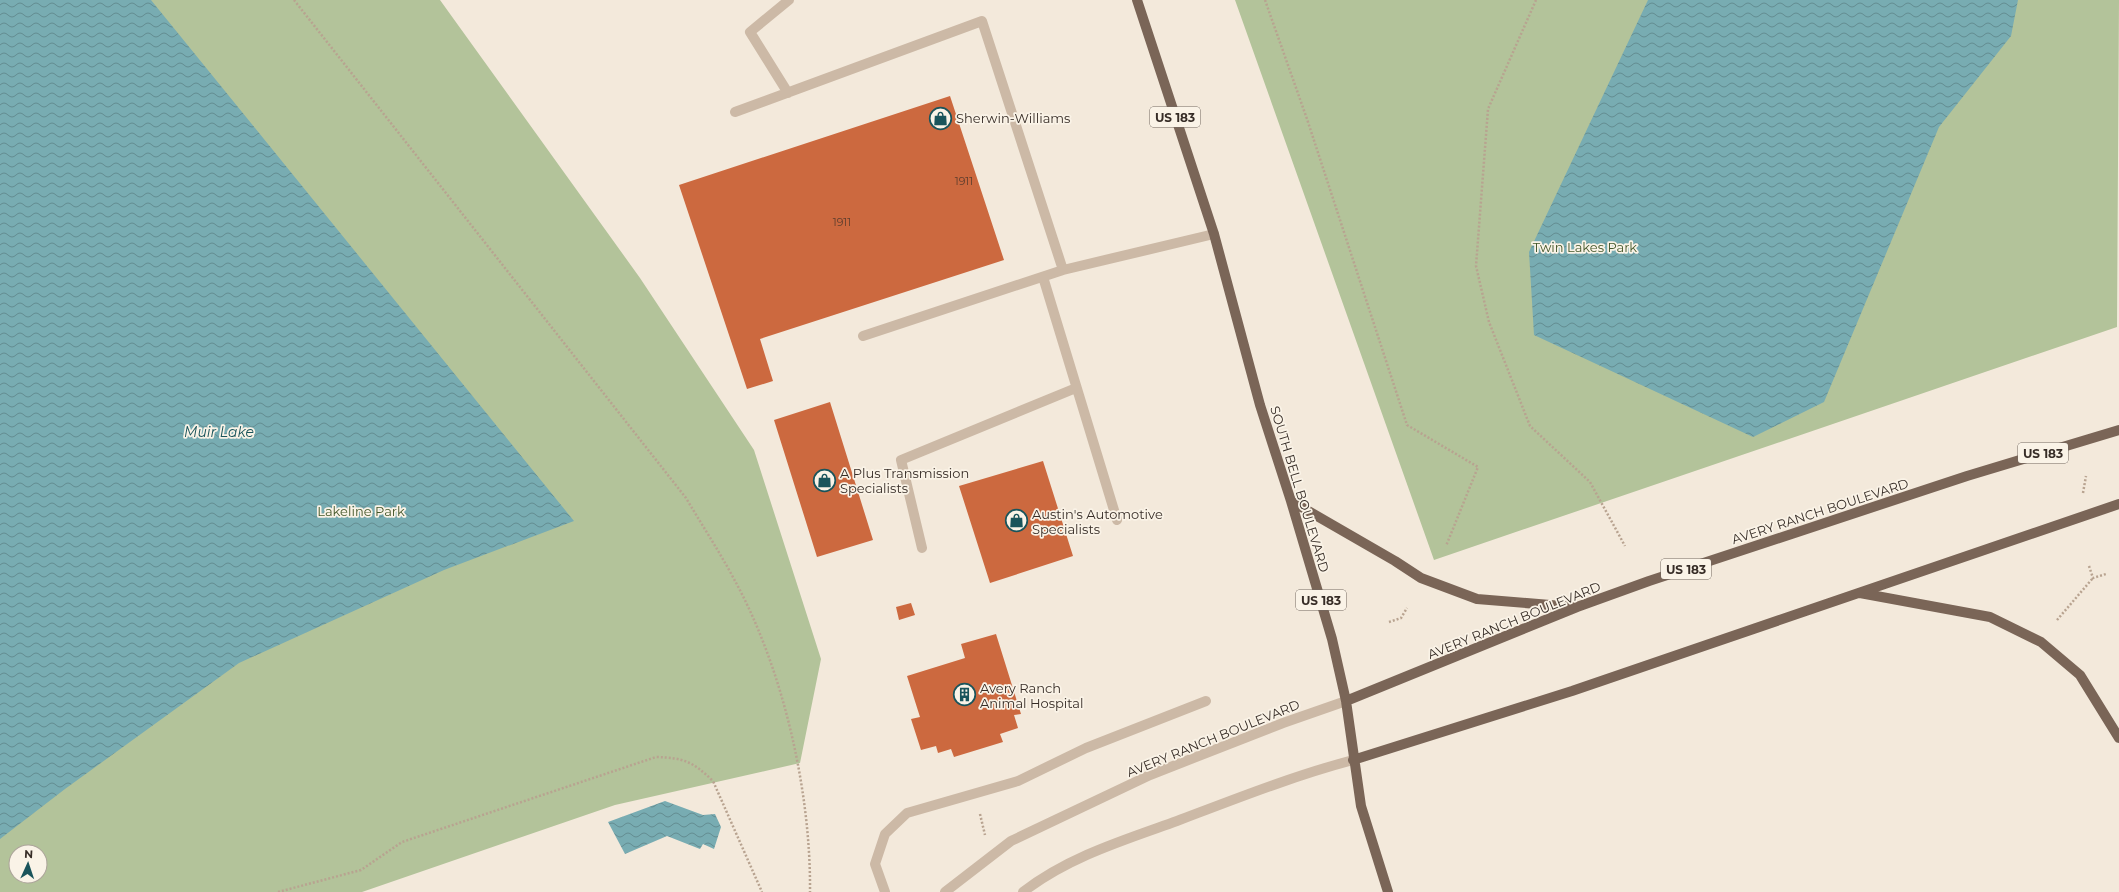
<svg xmlns="http://www.w3.org/2000/svg" width="2119" height="892" font-family="Montserrat,sans-serif">
	<style>
		.park { fill: #b3c39a; fill-rule: evenodd }
		.water { fill: url(#water-waves) }
		.building { fill: #cc693f }
		.lines { fill: none; stroke-linecap: round; stroke-linejoin: round }
		.path { stroke: #b8a390; stroke-width: 2.5; stroke-dasharray: 2 2; stroke-linecap: butt }
		.minor { stroke: #ccb9a6; stroke-width: 10 }
		.major { stroke: #7a6557; stroke-width: 10 }
		.labels { text-anchor: middle; dominant-baseline: central; stroke-width: 3.5; stroke-linejoin: round; paint-order: stroke }
		.number-label { font-size: 11px; fill: #5c3c2d }
		.shield { fill: #faf3e7; stroke: #726861; stroke-width: 1 }
		.shield-label { font-size: 12px; font-weight: bold; fill: #372d27 }
		.poi-label { font-size: 13px; fill: #372d27; stroke: #faf3e7; text-anchor: start }
		.park-label { font-size: 13px; fill: #44572a; stroke: #faf3e7 }
		.street-label { font-size: 13px; fill: #372d27; stroke: #faf3e7 }
		.water-label { font-size: 14px; font-style: italic; fill: #1a545b; stroke: #faf3e7 }
	</style>
	<defs>
		<pattern id="water-waves" width="16" height="10" patternUnits="userSpaceOnUse"><rect width="16" height="10" fill="#78acb2"/><path d="M0 5q4-4 8 0t8 0" fill="none" stroke="#638c91"/></pattern>
	</defs>
	<rect width="100%" height="100%" fill="#f3e9db"/>
	<path class="park" d="M 0,0 L 440,0 L 640,278 L 754,450 L 821,659 L 800,763 L 615,805 L 362,892 L 0,892 ZM 16,852 L 40,852 L 40,876 L 16,876 Z
		M 1235,0 L 2119,0 L 2117,327 L 1434,560 Z"/>
	<path class="water" d="M 0,0 L 151,0 L 574,521 L 444,570 L 239,663 L 65,789 L 0,839 Z
		M 1648,0 L 2018,0 L 2011,36 L 1939,127 L 1824,402 L 1753,437 L 1534,335 L 1529,252 Z
		M 665,801 L 703,815 L 715,814 L 721,827 L 714,849 L 703,844 L 700,849 L 667,836 L 625,854 L 608,822 Z"/>
	<path class="building" d="M 950,96 L 1004,260 L 760,339 L 773,381 L 747,389 L 679,185 Z
		M 830,402 L 873,540 L 817,557 L 774,420 Z
		M 1043,461 L 1073,556 L 990,583 L 959,486 Z
		M 911,603 L 915,615 L 899,620 L 896,607 Z
		M 996,634 L 1021,714 L 1014,715 L 1018,728 L 1000,734 L 1003,742 L 954,757 L 951,749 L 938,753 L 936,746 L 921,750 L 911,719 L 920,717 L 907,676 L 965,658 L 961,644 Z"/>
	<g class="lines">
		<path class="path" d="M 294,0 L 686,498 C 702,525 719,551 734,579 C 783,668 811,791 810,892
			M 1265,0 L 1307,119 L 1407,425 L 1478,467 L 1446,546
			M 1536,0 L 1488,109 L 1476,266 L 1489,322 L 1530,426 L 1590,482 L 1625,546
			M 2083,493 L 2086,476
			M 2089,566 L 2093,578 L 2106,574
			M 2057,620 L 2093,578
			M 1389,622 L 1401,618 L 1407,608
			M 980,814 L 985,835
			M 278,892 L 361,870 L 402,842 L 656,757 C 684,758 692,761 713,781 L 762,892"/>
		<path class="minor" d="M 788,93 L 750,32 L 789,0
			M 735,112 L 982,21 L 1063,270 L 1214,234
			M 1043,277 L 1117,520
			M 863,336 L 1063,270
			M 922,548 L 901,460 L 1076,388
			M 885,892 L 875,864 L 885,834 L 907,813 L 1018,781 L 1086,748 L 1206,701
			M 945,892 L 1011,841 L 1150,775 L 1283,723 L 1346,701
			M 1023,892 C 1068,857 1124,840 1177,821 C 1235,799 1293,776 1353,760"/>
		<path class="major" d="M 1137,0 L 1214,234 L 1260,405 L 1291,501 L 1332,639 L 1346,701 L 1361,806 L 1388,892
			M 1291,501 L 1395,561 L 1421,578 L 1477,599 L 1574,607
			M 1860,593 L 1990,617 L 2041,642 L 2080,675 L 2119,738
			M 1346,701 L 1577,607 L 1649,581 L 1967,476 L 2119,430
			M 1353,760 L 1572,691 L 2119,504"/>
	</g>
	<defs>
		<symbol id="shop-ring" viewBox="-11 -11 22 22"><circle r="9.5" fill="#faf3e7" stroke="#1a545b" stroke-width="1.5"/><path d="M-5-2.5h2.3a2.7 3.5 0 0 1 5.4 0H5L5.5 6h-11ZM-1.5-2.5h3a1.5 2.3 0 0 0-3 0Z" fill="#1a545b"/></symbol>
		<symbol id="building-ring" viewBox="-11 -11 22 22"><circle r="9.5" fill="#faf3e7" stroke="#1a545b" stroke-width="1.5"/><path d="M-4-6H4V6H1V3H-1V6H-4ZM-2.5-4.3h1.7v1.8h-1.7ZM.8-4.3h1.7v1.8H.8ZM-2.5-1h1.7V.8h-1.7ZM.8-1h1.7V.8H.8Z" fill="#1a545b"/></symbol>
	</defs>
	<g fill-rule="evenodd">
		<use href="#shop-ring" x="928" y="106" width="25" height="25"/>
		<use href="#shop-ring" x="812" y="468" width="25" height="25"/>
		<use href="#shop-ring" x="1004" y="508" width="25" height="25"/>
		<use href="#building-ring" x="952" y="682" width="25" height="25"/>
	</g>
	<g class="labels">
		<g class="number-label">
			<text x="964" y="181">1911</text>
			<text x="842" y="222">1911</text>
		</g>
		<g class="shield">
			<rect x="1150" y="107" width="50" height="20" rx="3"/>
			<rect x="2018" y="443" width="50" height="20" rx="3"/>
			<rect x="1661" y="559" width="50" height="20" rx="3"/>
			<rect x="1296" y="590" width="50" height="20" rx="3"/>
		</g>
		<g class="shield-label">
			<text x="1175" y="117">US 183</text>
			<text x="2043" y="453">US 183</text>
			<text x="1686" y="569">US 183</text>
			<text x="1321" y="600">US 183</text>
		</g>
		<g class="poi-label">
			<text x="956" y="118">Sherwin-Williams</text>
			<text x="840" y="473">A Plus Transmission<tspan x="840" dy="15">Specialists</tspan></text>
			<text x="1032" y="514">Austin's Automotive<tspan x="1032" dy="15">Specialists</tspan></text>
			<text x="980" y="688">Avery Ranch<tspan x="980" dy="15">Animal Hospital</tspan></text>
		</g>
		<g class="park-label">
			<text x="1585" y="247">Twin Lakes Park</text>
			<text x="361" y="511">Lakeline Park</text>
		</g>
		<g class="street-label">
			<text transform="translate(1300 489) rotate(73)">SOUTH BELL BOULEVARD</text>
			<text transform="translate(1820 511) rotate(-18)">AVERY RANCH BOULEVARD</text>
			<text transform="translate(1514 620) rotate(-22)">AVERY RANCH BOULEVARD</text>
			<text transform="translate(1213 738) rotate(-22)">AVERY RANCH BOULEVARD</text>
		</g>
		<g class="water-label">
			<text x="219" y="432">Muir Lake</text>
		</g>
	</g>
	<g transform="translate(28 864) rotate(3)"><circle r="19" fill="#faf3e7" stroke="#aca49a"/>
	<path d="M0-3L7 15L0 10L-7 15Z" fill="#1a545b"/>
	<text y="-6" font-size="11" font-weight="bold" text-anchor="middle" fill="#372d27">N</text>
	</g>
</svg>
